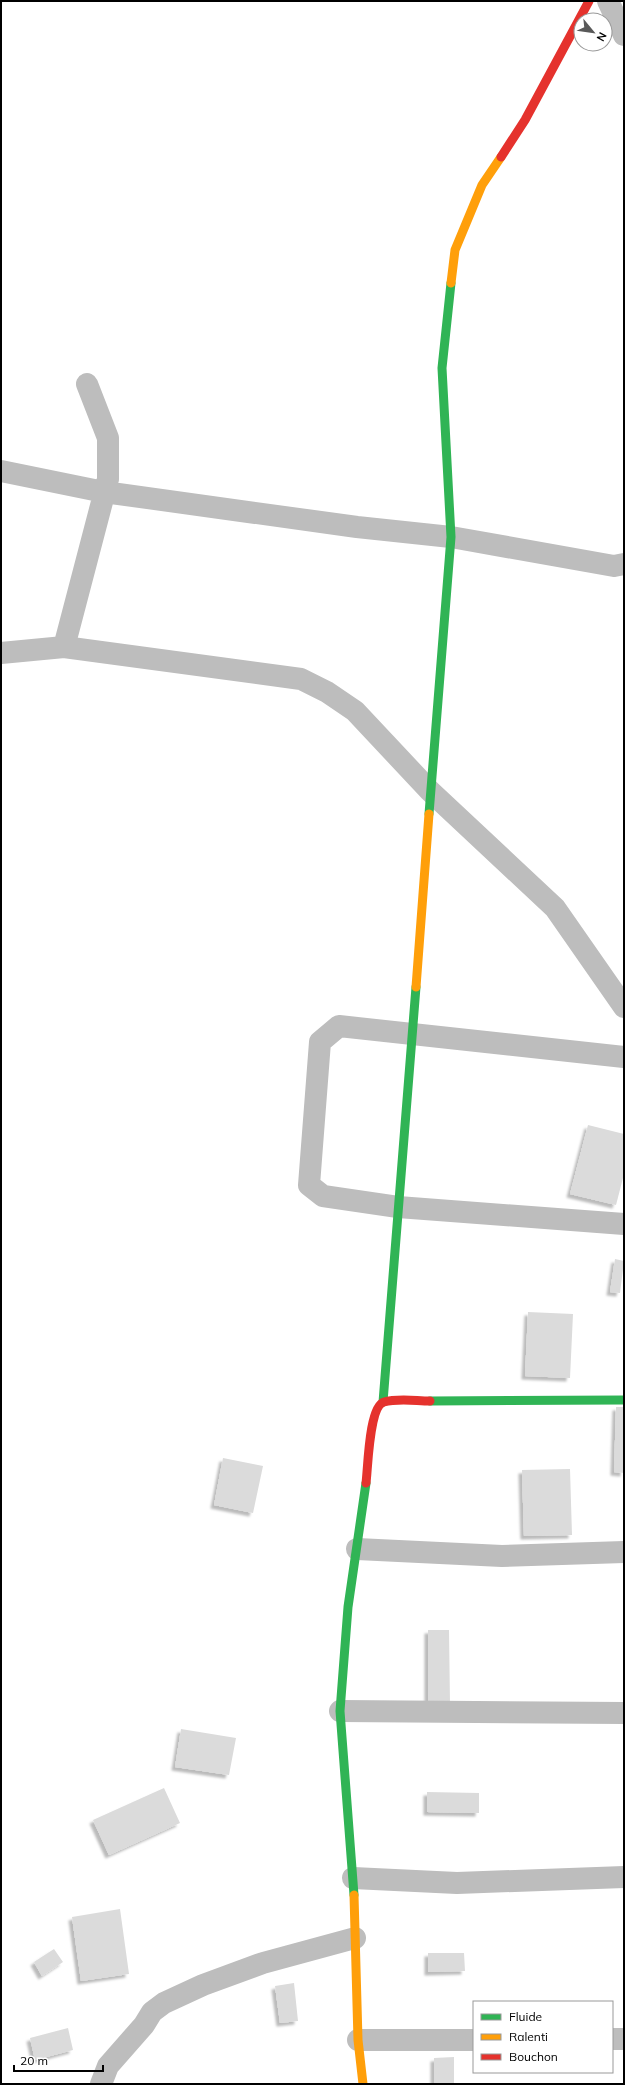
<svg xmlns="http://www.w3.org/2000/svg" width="625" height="2085" font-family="Mulish,sans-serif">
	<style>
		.building { fill: #dbdbdb; filter: url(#shadow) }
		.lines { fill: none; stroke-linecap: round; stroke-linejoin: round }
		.street { stroke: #bdbdbd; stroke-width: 22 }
		.fast { stroke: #30b455; stroke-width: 9 }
		.slow { stroke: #ff9f0a; stroke-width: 9 }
		.jam { stroke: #e5322d; stroke-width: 9 }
	</style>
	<defs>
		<filter id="shadow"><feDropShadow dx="-3.5" dy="3.5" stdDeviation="1" flood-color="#0004"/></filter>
	</defs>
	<rect width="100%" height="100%" fill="#fff"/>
	<path class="building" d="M 588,1125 L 624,1134 L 624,1174 L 616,1205 L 570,1194 Z
		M 615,1259 L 624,1261 L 620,1293 L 610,1292 Z
		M 528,1312 L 573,1314 L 570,1378 L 525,1376 Z
		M 616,1407 L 624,1407 L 624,1473 L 614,1472 Z
		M 223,1458 L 263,1466 L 253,1513 L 214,1505 Z
		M 570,1469 L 572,1535 L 524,1536 L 522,1470 Z
		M 428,1630 L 449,1630 L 450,1704 L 428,1704 Z
		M 181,1729 L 236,1738 L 229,1775 L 175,1767 Z
		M 164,1788 L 180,1823 L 109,1855 L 93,1820 Z
		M 427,1792 L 479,1793 L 479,1813 L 427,1812 Z
		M 120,1909 L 129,1974 L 81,1981 L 72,1917 Z
		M 54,1949 L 63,1962 L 42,1976 L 34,1962 Z
		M 428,1953 L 464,1953 L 465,1971 L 428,1972 Z
		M 294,1983 L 298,2021 L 280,2023 L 275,1986 Z
		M 68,2028 L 73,2050 L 35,2060 L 30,2038 Z
		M 454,2057 L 454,2084 L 434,2084 L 434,2058 Z"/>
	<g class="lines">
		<path class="street" d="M 608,1 L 624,35
			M 1,471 L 104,492 L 357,527 L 451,537 L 614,566 L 624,564
			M 64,647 L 301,679 L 327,692 L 355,711 L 430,791 L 555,908 L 624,1007
			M 1,653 L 64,647 L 108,479 L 108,438 L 87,384
			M 624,1057 L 339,1026 L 320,1042 L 309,1185 L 323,1196 L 398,1207 L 624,1224
			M 357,1549 L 502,1556 L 624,1552
			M 340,1711 L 624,1713
			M 353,1878 L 457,1883 L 624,1877
			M 612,2039 L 624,2039
			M 358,2040 L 474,2040
			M 101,2084 L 108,2066 L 144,2025 L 152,2012 L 164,2003 L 203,1985 L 263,1963 L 355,1938"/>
		<path class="fast" d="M 429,814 L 451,537 L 442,368 L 451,283
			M 430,1401 L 624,1400
			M 383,1402 L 416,987
			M 354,1895 L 340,1711 L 348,1607 L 366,1483"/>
		<path class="slow" d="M 451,283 L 455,250 L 482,185 L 501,157
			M 416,987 L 429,814
			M 354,1895 L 358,2040 L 363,2084"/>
		<path class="jam" d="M 501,157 L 525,120 L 589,1
			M 366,1483 C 368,1468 369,1406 384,1402 C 398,1398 416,1401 430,1401"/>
	</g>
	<rect width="625" height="2085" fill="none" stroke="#000000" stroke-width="4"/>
	<rect x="473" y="2001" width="140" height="72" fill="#ffffff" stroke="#999999"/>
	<rect x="481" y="2014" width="20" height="6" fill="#30b455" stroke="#999999"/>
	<text x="509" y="2021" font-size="12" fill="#000000">Fluide</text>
	<rect x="481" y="2034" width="20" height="6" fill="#ff9f0a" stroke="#999999"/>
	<text x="509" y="2041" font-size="12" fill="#000000">Ralenti</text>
	<rect x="481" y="2054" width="20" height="6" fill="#e5322d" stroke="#999999"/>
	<text x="509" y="2061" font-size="12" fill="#000000">Bouchon</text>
	<g transform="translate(593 32) rotate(119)"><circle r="19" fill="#ffffff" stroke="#999999"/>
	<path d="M0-3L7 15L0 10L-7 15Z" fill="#595959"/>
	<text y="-6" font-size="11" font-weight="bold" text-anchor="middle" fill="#000000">N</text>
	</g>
	<path d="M14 2065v6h89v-6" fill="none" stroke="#000000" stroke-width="2"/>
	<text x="20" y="2065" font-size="12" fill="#000000" stroke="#ffffff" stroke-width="3" paint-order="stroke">20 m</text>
</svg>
